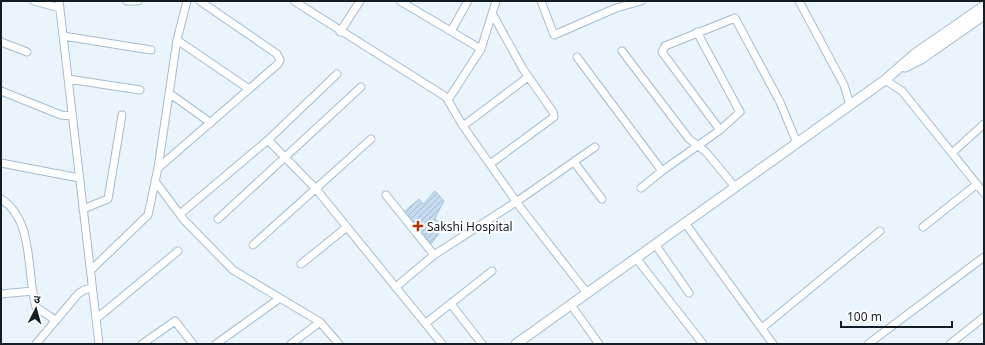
<svg xmlns="http://www.w3.org/2000/svg" width="985" height="345" font-family="'Noto Sans','Noto Sans Devanagari',sans-serif">
	<style>
		.building { fill: url(#building-hatch); stroke: #adc4d9 }
		.lines { fill: none; stroke-linecap: round; stroke-linejoin: round }
		.street-casing { stroke: #a5bcd0; stroke-width: 9 }
		.secondary-casing { stroke: #a5bcd0; stroke-width: 11 }
		.street { stroke: #fff; stroke-width: 7 }
		.secondary { stroke: #fff; stroke-width: 9 }
		.poi-dot { fill: #ba3007; stroke: #fff; stroke-width: 1.5 }
		.labels { text-anchor: middle; dominant-baseline: central; stroke-width: 4; stroke-linejoin: round; paint-order: stroke }
		.poi-label { font-size: 12px; fill: #141c24; stroke: #fff; text-anchor: start }
	</style>
	<defs>
		<pattern id="building-hatch" width="6" height="6" patternUnits="userSpaceOnUse"><rect width="6" height="6" fill="#c4dcf1"/><path d="M-1 1l2-2M0 6l6-6M5 7l2-2" fill="none" stroke="#a8bcce"/></pattern>
	</defs>
	<rect width="100%" height="100%" fill="#eaf4fc"/>
	<path class="building" d="M 435,191 L 444,201 L 435,218 L 443,228 L 431,244 L 404,212 L 419,199 L 423,204 Z"/>
	<g class="lines">
		<defs>
			<path id="street" d="M 34,1 L 60,8
				M 59,1 L 99,344
				M 127,1 L 138,1
				M 294,1 L 446,97 L 463,126 L 520,207 L 587,293
				M 400,1 L 481,49
				M 541,1 L 554,35 L 616,8 L 641,1
				M 799,1 L 844,85 L 850,105
				M 451,31 L 468,1
				M 340,32 L 360,1
				M 63,36 L 151,50
				M 177,40 L 249,89
				M 1,42 L 27,52
				M 622,51 L 689,139 L 706,152 L 735,187
				M 577,57 L 662,171
				M 68,79 L 140,90
				M 885,80 L 902,91 L 984,193
				M 1,91 L 61,115 L 72,116
				M 169,93 L 211,123
				M 448,100 L 481,49 L 496,1
				M 463,126 L 528,77
				M 720,130 L 662,52 L 665,46 L 735,18 L 780,102 L 797,143
				M 268,140 L 316,189 L 442,344
				M 952,153 L 984,124
				M 574,162 L 602,199
				M 1,163 L 79,178
				M 490,164 L 554,117 L 553,112 L 523,69 L 493,15
				M 158,168 L 278,64 L 280,60 L 277,54 L 200,1
				M 155,181 L 184,220 L 233,270 L 320,322 L 339,344
				M 641,188 L 662,171 L 720,130 L 740,112 L 697,32
				M 386,195 L 434,255
				M 1,199 C 35,220 26,274 36,307 L 55,320
				M 83,209 L 108,199 L 122,115
				M 180,214 L 268,140 L 337,74
				M 218,219 L 361,87
				M 685,223 L 773,344
				M 923,227 L 977,184
				M 655,244 L 689,293
				M 253,245 L 371,139
				M 636,258 L 703,344
				M 301,264 L 347,227
				M 91,270 L 148,215 L 158,168 L 177,40 L 187,1
				M 397,286 L 434,255 L 516,202 L 595,147
				M 1,294 L 33,291
				M 451,304 L 482,344
				M 571,305 L 599,344
				M 96,319 L 178,251
				M 426,323 L 492,271
				M 762,328 L 880,231
				M 36,344 L 78,294 L 84,290 L 92,288
				M 142,344 L 175,321 L 193,344
				M 216,344 L 280,298
				M 291,344 L 320,322
				M 868,344 L 984,257
				M 950,344 L 984,317"/>
			<path id="secondary" d="M 905,67 L 921,59 L 984,15
				M 516,344 L 885,80 L 916,53 L 984,6"/>
		</defs>
		<use href="#street" class="street-casing"/>
		<use href="#secondary" class="secondary-casing"/>
		<use href="#street" class="street"/>
		<use href="#secondary" class="secondary"/>
	</g>
	<path class="poi-dot" d="M416 220h4v4h4v4h-4v4h-4v-4h-4v-4h4z"/>
	<g class="labels">
		<g class="poi-label">
			<text x="427" y="226">Sakshi Hospital</text>
		</g>
	</g>
	<rect width="985" height="345" fill="none" stroke="#141c24" stroke-width="4"/>
	<g transform="translate(36 309) rotate(6)" stroke="#ffffff" stroke-width="3" paint-order="stroke">
	<path d="M0-3L7 15L0 10L-7 15Z" fill="#141c24"/>
	<text y="-6" font-size="11" font-weight="bold" text-anchor="middle" fill="#141c24">उ</text>
	</g>
	<path d="M841 321v6h111v-6" fill="none" stroke="#141c24" stroke-width="2"/>
	<text x="847" y="321" font-size="12" fill="#141c24" stroke="#ffffff" stroke-width="3" paint-order="stroke">100 m</text>
</svg>
